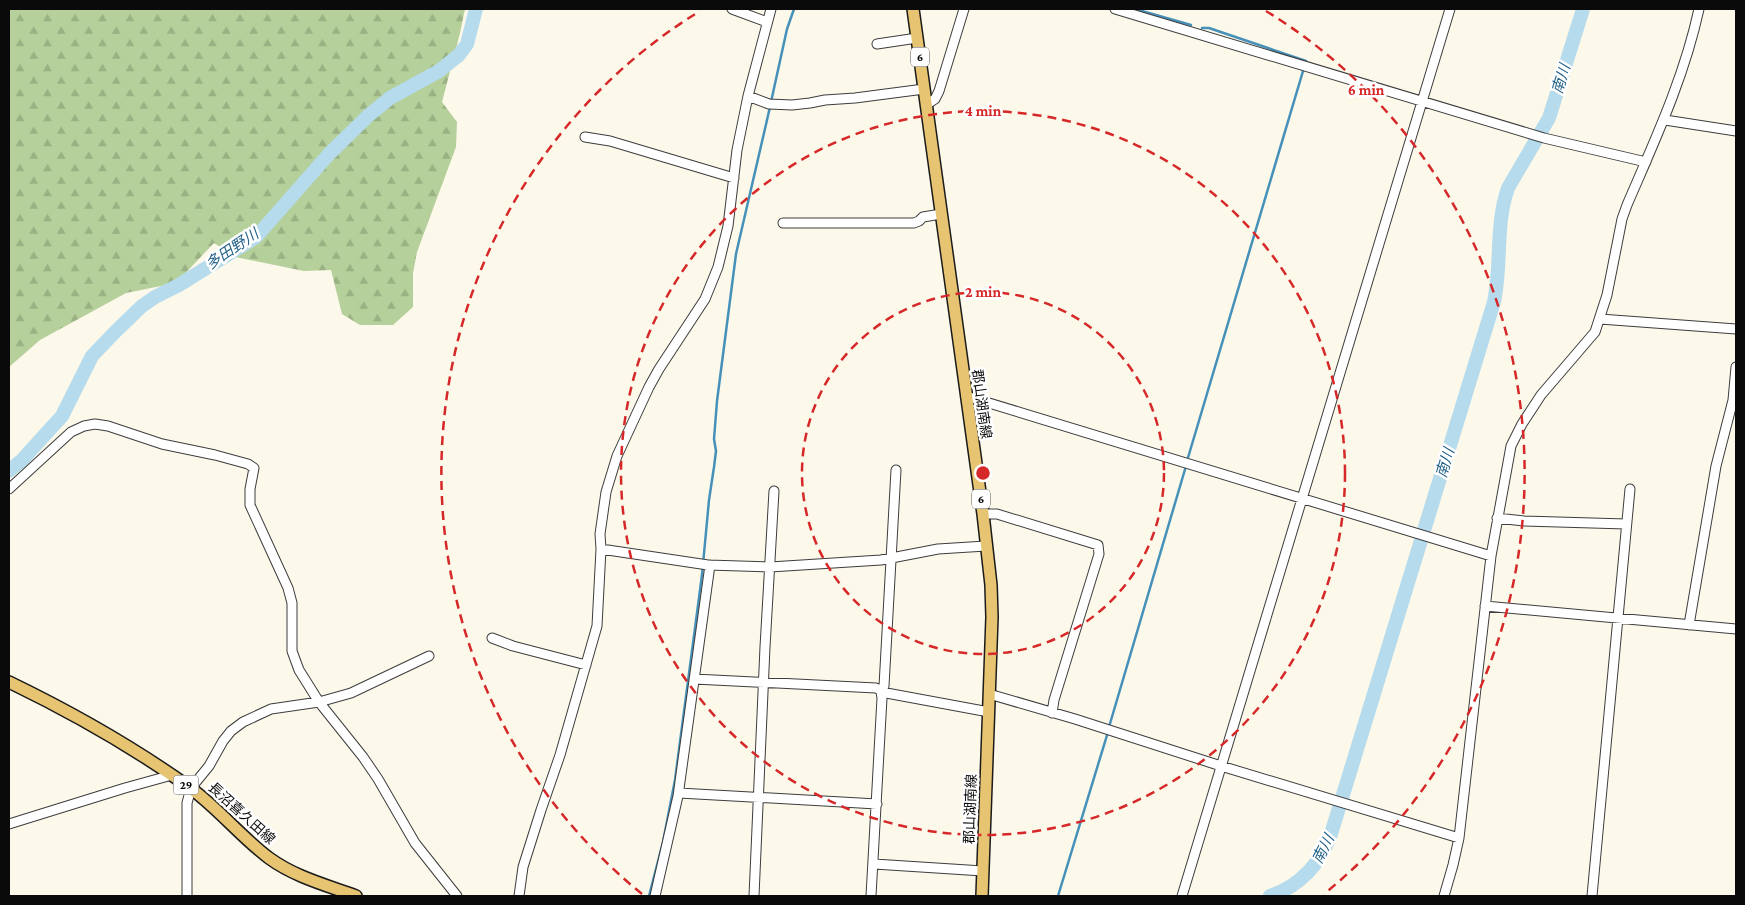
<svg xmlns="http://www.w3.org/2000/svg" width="1745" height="905" font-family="'Crimson Pro','Noto Sans JP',serif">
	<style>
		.forest { fill: url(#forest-firs) }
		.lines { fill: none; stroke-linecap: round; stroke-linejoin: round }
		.stream { stroke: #4691ba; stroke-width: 2.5 }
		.river { stroke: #b5dbed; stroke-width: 14 }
		.minor-casing { stroke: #3d3d3d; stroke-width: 11 }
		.major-casing { stroke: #1b1b1b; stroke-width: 14 }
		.minor { stroke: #fff; stroke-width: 9 }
		.major { stroke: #e6c471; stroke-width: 11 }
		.ring { fill: none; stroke: #d62828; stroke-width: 2.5; stroke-dasharray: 9 6 }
		.labels { text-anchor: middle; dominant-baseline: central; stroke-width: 5; stroke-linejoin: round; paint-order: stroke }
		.shield { fill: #fff; stroke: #545454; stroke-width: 1 }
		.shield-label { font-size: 12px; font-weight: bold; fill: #0a0a0a }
		.street-label { font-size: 14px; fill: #0a0a0a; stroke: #fff }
		.water-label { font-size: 15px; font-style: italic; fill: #25638a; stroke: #fff }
		.centre { fill: #d62828; stroke: #fff; stroke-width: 2.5 }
		.ring-label { font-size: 15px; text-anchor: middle; font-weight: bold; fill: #d62828; stroke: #fff; stroke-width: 5; stroke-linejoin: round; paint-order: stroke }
	</style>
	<defs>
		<pattern id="forest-firs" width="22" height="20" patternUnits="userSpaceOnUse" patternTransform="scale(1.25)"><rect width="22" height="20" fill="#b5d09a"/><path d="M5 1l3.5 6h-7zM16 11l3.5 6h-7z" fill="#9ab183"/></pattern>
	</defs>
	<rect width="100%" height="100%" fill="#fcf8ea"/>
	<path class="forest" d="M 9,9 L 465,9 L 460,33 L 442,102 L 457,122 L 456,147 L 417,252 L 413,273 L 413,307 L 393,325 L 360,325 L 342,314 L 331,270 L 304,271 L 235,257 L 214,243 L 176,283 L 126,293 L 40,340 L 9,367 Z"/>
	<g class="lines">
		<path class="stream" d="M 1135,9 L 1191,25
			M 771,102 L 787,29 L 794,9
			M 1187,461 L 1306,61 L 1209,28 L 1202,28
			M 1109,727 L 1186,466
			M 649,896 L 663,842 L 675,780 L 702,575 L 709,500 L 714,467 L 716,451 L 714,439 L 717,401 L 736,254 L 770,107
			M 1058,896 L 1108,732"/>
		<path class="river" d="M 9,471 L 22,460 L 62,416 L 92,356 L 116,331 L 142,306 L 155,297 L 179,285 L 256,237 L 329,154 L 369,115 L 390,98 L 439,71 L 459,55 L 467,44 L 476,9
			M 1270,896 C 1300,886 1320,864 1331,834 L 1494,302 C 1502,264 1495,225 1508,188 L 1549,118 L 1583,9"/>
		<defs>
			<path id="minor" d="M 732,9 L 767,22
				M 1115,9 L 1544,138 L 1646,162
				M 877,44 L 917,38
				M 748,96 L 769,104 L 792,105 L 810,103 L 825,100 L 855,98 L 924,89
				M 926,105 L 935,99 L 939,91 L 964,9
				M 1665,120 L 1736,131
				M 585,137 L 610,141 L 734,178
				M 783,223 L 914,223 L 919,221 L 923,217 L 941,214
				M 1600,319 L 1736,329
				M 966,396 L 1491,556
				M 9,489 L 71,432 L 84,426 L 95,424 L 108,426 L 162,444 L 215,455 L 248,464 L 254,468 L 250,489 L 250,505 L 288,588 L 292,603 L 292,651 L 299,670 L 319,702 L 363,757 L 378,779 L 415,843 L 457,896
				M 983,514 L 997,514 L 1098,545 L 1099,554 L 1054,700 L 1052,713
				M 1497,518 L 1524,521 L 1626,524
				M 601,549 L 708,565 L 770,567 L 881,560 L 938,549 L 986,546
				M 1485,606 L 1736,629
				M 1689,625 L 1716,466 L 1733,400 L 1736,367
				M 492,638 L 513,646 L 586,665
				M 694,679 L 876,688 L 880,690 L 881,692 L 989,712
				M 989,694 L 1075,719 L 1221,766 L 1459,838
				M 679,793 L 877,804
				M 9,824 L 125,788 L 172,775
				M 874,864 L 983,871
				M 187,896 L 187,803 L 191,788 L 209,766 L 223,741 L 231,731 L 243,722 L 271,709 L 319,702 L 351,693 L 429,656
				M 519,896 L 523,867 L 541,810 L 560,755 L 597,626 L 601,549 L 600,534 L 606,492 L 617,456 L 649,387 L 659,369 L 705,299 L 718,267 L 728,226 L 737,150 L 748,96 L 771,9
				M 655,896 L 678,796 L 710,565
				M 754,896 L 765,647 L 774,491
				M 871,896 L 882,698 L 881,692 L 884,686 L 896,470
				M 1182,896 L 1450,9
				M 1444,896 L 1453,865 L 1459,838 L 1491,556 L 1511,446 L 1522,424 L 1541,395 L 1595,332 L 1607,295 L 1622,219 L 1627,205 C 1655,140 1684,78 1699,9
				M 1592,896 L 1630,489"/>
			<path id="major" d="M 913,9 L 983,514 L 991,585 L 992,617 L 982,896
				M 9,682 C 71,712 133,747 189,787 C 218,808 241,837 269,858 C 295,877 326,885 356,896"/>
		</defs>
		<use href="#minor" class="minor-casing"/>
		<use href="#major" class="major-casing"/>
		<use href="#minor" class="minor"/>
		<use href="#major" class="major"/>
	</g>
	<g class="ring">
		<circle cx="983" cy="473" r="181"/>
		<circle cx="983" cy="473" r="362"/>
		<path d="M642 894A542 542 0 0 1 700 11M1266 11A542 542 0 0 1 1324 894"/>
	</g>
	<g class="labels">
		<g class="shield">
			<rect x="911" y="47.5" width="18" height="19" rx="4"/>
			<rect x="972" y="489.5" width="18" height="19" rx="4"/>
			<rect x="173.5" y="775.5" width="25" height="19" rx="4"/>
		</g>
		<g class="shield-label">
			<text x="920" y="57">6</text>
			<text x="981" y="499">6</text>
			<text x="186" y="785">29</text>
		</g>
		<g class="street-label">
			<text transform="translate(982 404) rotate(82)">郡山湖南線</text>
			<text transform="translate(970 809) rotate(-88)">郡山湖南線</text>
			<text transform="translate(242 813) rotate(42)">長沼喜久田線</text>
		</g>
		<g class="water-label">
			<text transform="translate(1561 79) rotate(-73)">南川</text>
			<text transform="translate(232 249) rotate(-34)">多田野川</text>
			<text transform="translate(1445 463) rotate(-73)">南川</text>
			<text transform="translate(1323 849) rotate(-63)">南川</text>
		</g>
	</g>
	<circle cx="983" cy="473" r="8" class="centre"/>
	<g class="ring-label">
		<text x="1366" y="95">6 min</text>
		<text x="983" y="116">4 min</text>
		<text x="983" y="297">2 min</text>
	</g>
	<rect width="1745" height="905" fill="none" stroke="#0a0a0a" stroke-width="20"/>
</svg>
